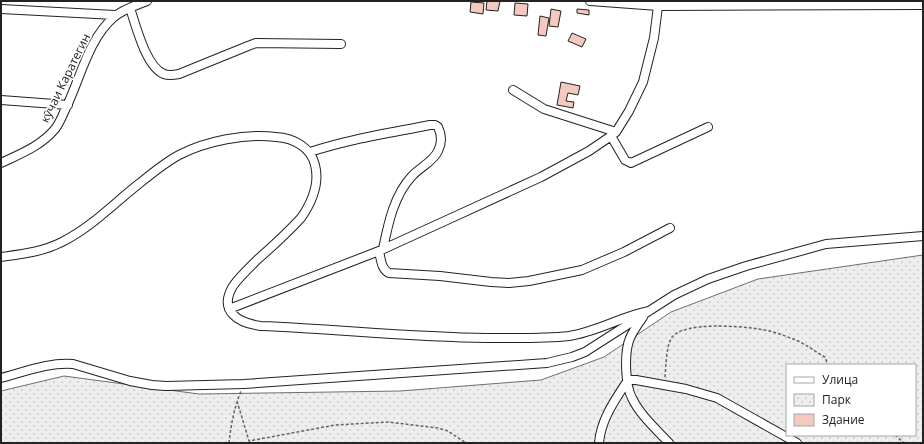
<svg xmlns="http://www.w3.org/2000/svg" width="924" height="444" font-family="'Open Sans',sans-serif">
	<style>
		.park { fill: url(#park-dots); stroke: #6f6f6f; fill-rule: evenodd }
		.building { fill: #f3c9c0; stroke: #222 }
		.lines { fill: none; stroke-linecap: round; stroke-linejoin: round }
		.minor-casing { stroke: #222; stroke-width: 10 }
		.path { stroke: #646464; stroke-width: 1.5; stroke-dasharray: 3 2; stroke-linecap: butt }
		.minor { stroke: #fff; stroke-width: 8 }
		.labels { text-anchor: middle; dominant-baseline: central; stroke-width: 3; stroke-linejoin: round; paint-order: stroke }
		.street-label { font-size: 12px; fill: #222; stroke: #fff }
	</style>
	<defs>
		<pattern id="park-dots" width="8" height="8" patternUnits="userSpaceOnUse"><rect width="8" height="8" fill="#eee"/><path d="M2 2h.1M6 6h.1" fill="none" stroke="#ccc" stroke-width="1.8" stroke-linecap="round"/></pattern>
	</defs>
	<rect width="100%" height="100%" fill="#fff"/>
	<path class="park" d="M 923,255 L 923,443 L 1,443 L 1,391 L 64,376 L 199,394 L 400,391 L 541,380 L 604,357 L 671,312 L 758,279 ZM 787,365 L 915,365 L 915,435 L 787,435 Z"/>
	<path class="building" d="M 487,1 L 500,1 L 498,11 L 486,10 Z
		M 471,2 L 484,3 L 483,14 L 470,12 Z
		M 515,3 L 528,4 L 527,16 L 514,15 Z
		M 551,9 L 561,11 L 558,27 L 549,26 Z
		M 577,9 L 589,10 L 589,15 L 577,13 Z
		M 540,16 L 549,18 L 546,36 L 538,35 Z
		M 572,33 L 586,39 L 582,47 L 568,41 Z
		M 561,82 L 580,86 L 578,95 L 568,93 L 566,101 L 574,102 L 573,108 L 557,105 Z"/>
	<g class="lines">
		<defs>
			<path id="minor" d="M 590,1 L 658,6 L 923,5
				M 130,8 C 136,26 146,67 164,74 C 169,76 174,75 179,74 L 248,46 L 256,43 L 341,44
				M 1,9 L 115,15
				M 513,90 L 544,109 L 616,132
				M 1,100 L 68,105
				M 611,136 L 625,160 L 631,163 L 708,127
				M 310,152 C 349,139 390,133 430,125 L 435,125 L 438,127 C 442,135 442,143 438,151 C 433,162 420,167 412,176 C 394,195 388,224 383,249
				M 1,163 C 20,154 41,146 55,129 C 59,124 62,117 65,110 C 80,80 88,39 114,17 C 123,9 137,5 147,1
				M 379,251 C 381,259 381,269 389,273 L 440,276 L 491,282 L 509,283 L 529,281 L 582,270 L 624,252 L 670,228
				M 1,257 C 23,254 42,252 62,242 C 92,227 114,203 140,183 C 151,174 166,162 179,155 C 206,141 246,133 276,137 C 293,138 311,147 315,165 C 320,184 312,202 301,218 C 287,233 273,246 258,259 C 250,267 240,276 233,286 C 218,311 238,323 261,326 C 336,329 411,337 487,338 C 514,338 542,339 569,336 C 597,332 622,316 649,311
				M 229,309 L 379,251 L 447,220 L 541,177 L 589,151 L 611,136 L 616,132 L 629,111 L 643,82 L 654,38 L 658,6
				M 643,317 C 638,324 633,331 630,338 C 624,352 625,385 632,398 C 640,415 656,429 669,443
				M 1,378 C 24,372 49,362 73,364 L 130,381 L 152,385 L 166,386 L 244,384 L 547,363 L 572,357 L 585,352 L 674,295 L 708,279 L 746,266 L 826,244 L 923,236
				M 599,443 C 601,419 615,400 628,380 L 636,380 L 686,389 L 717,398 L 797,443"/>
		</defs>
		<use href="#minor" class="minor-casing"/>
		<path class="path" d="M 665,377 C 666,367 666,343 673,336 C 686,322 740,326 758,329 C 769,330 783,335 793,339 C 805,343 815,352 825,357 L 828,365
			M 237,401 L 249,441 L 335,425 L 388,422 L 438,428 L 448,431 L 466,443
			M 895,435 L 904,443
			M 229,443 C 231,425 234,408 241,391"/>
		<use href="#minor" class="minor"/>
	</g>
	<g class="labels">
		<g class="street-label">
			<text transform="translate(65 78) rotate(-64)">кӯчаи Каратегин</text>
		</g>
	</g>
	<rect width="924" height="444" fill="none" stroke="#222222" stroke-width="4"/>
	<rect x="786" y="364" width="130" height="72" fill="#ffffff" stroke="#a7a7a7"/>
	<rect x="794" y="377" width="20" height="6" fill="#ffffff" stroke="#a7a7a7"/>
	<text x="822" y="384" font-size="12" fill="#222222">Улица</text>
	<rect x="794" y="394" width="20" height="12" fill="url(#park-dots)" stroke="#a7a7a7"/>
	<text x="822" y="404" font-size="12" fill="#222222">Парк</text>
	<rect x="794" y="414" width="20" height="12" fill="#f3c9c0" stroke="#a7a7a7"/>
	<text x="822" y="424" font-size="12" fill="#222222">Здание</text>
</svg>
